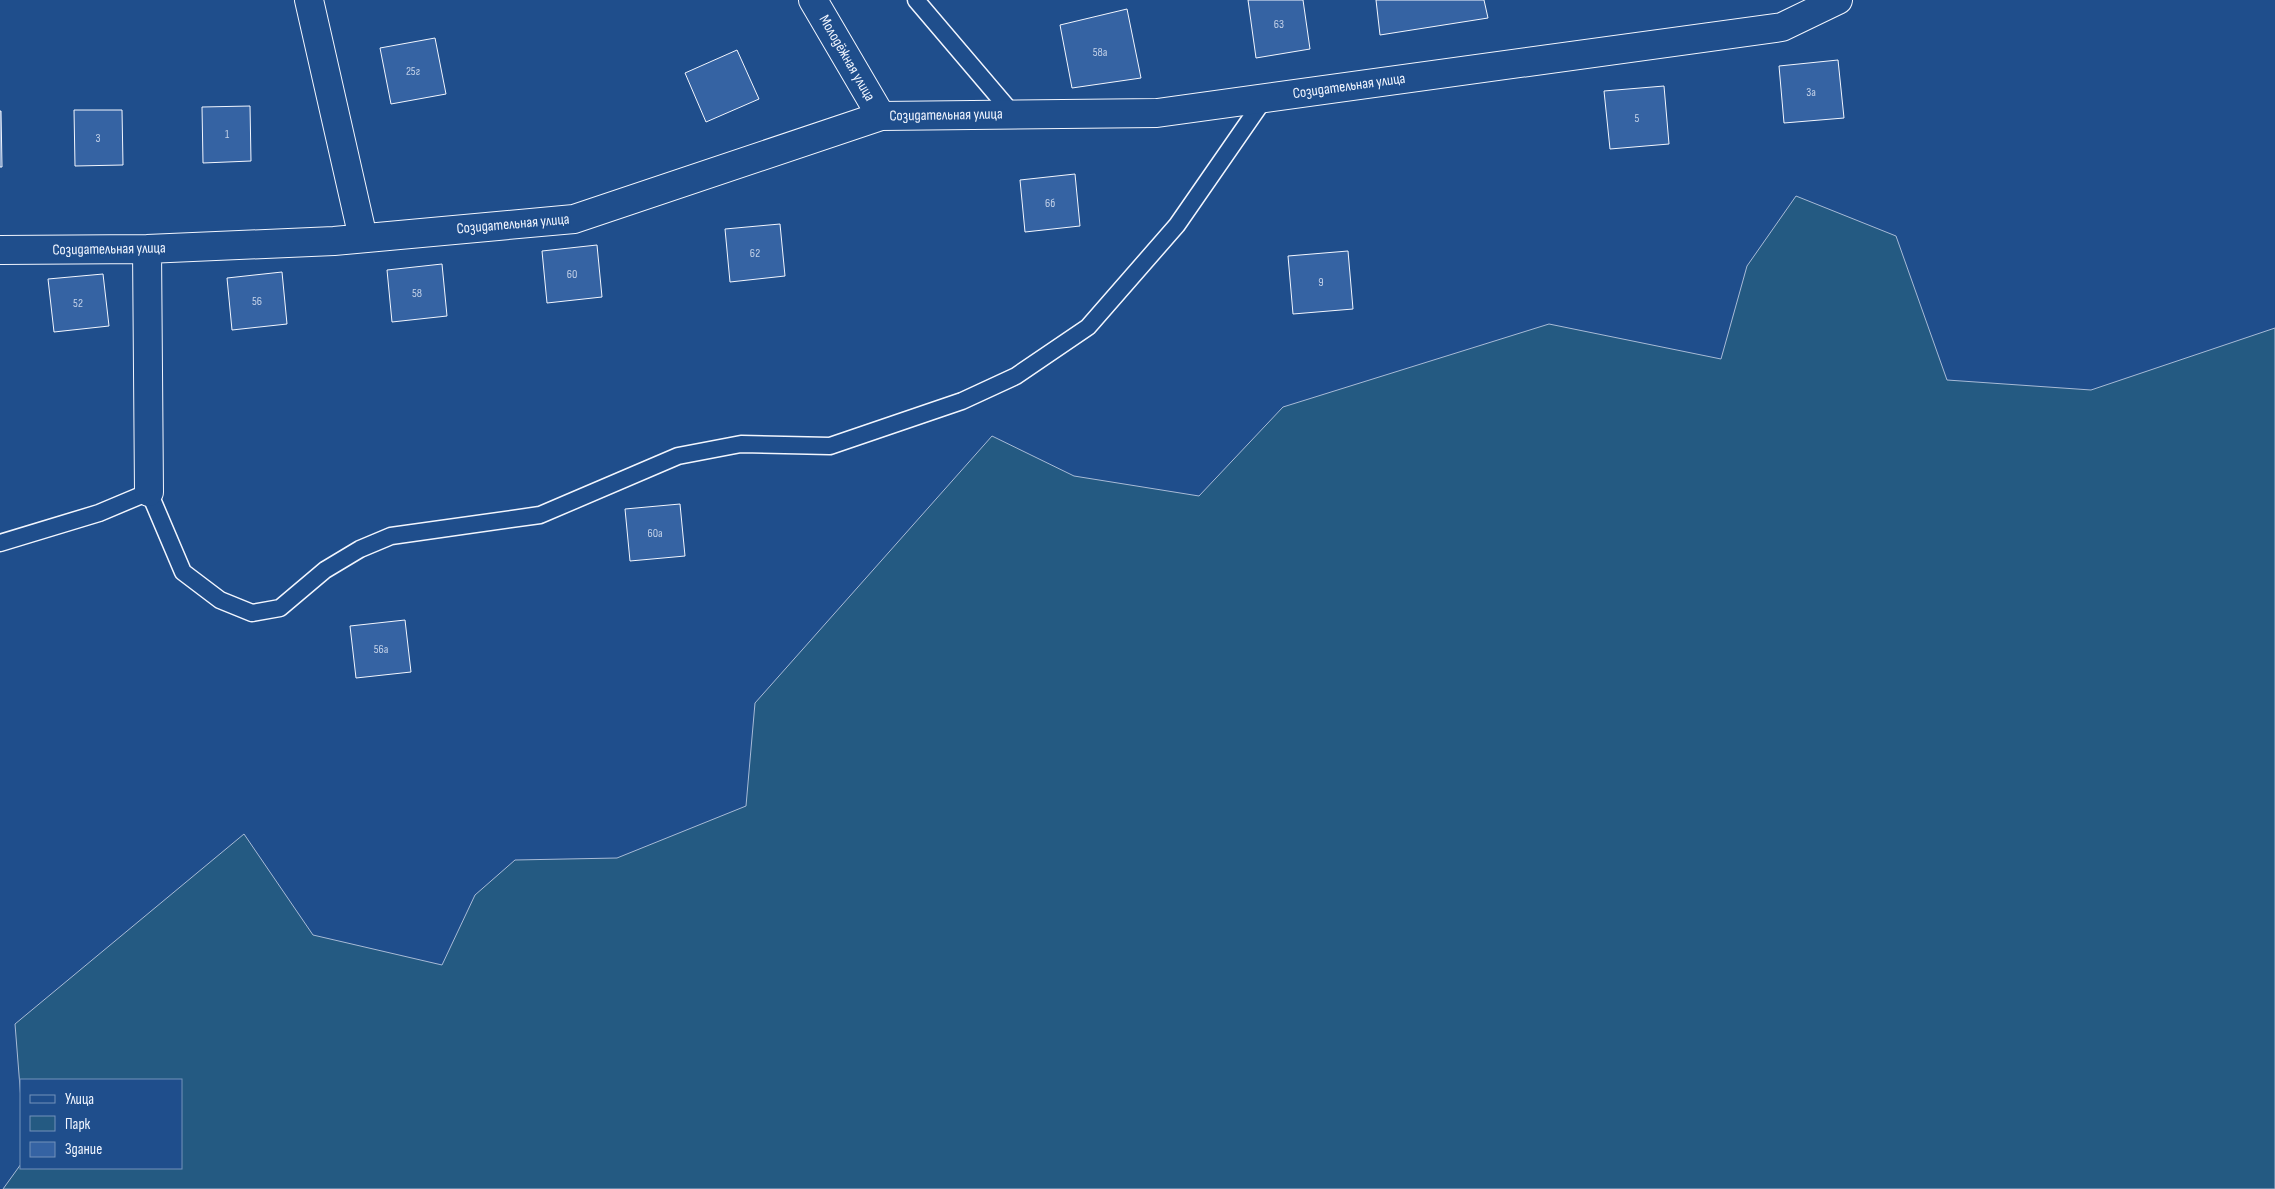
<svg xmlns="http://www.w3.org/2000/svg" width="2275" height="1189" font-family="'Sofia Sans Condensed',sans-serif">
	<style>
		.green { fill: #245a82; stroke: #a8bbd7 }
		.building { fill: #3563a3; stroke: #f2f6ff }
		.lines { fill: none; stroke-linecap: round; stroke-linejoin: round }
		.lane-casing { stroke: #f2f6ff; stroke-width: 19 }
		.street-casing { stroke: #f2f6ff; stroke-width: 30 }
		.lane { stroke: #1f4e8c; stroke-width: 16 }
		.street { stroke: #1f4e8c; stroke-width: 28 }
		.labels { text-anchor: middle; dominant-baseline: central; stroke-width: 4; stroke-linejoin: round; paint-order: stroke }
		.number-label { font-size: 12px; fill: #c3d1e8 }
		.street-label { font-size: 15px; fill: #f2f6ff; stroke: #1f4e8c }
	</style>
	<rect width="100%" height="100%" fill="#1f4e8c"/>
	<path class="green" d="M 1796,196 L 1896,236 L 1947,380 L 2091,390 L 2275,328 L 2275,1189 L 3,1189 L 21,1164 L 21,1168 L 181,1168 L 181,1080 L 21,1080 L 21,1100 L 15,1024 L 244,834 L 313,935 L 442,965 L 475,895 L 515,860 L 617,858 L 746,806 L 755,703 L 992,436 L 1074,476 L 1199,496 L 1283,407 L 1549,324 L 1721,359 L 1747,266 Z"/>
	<path class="building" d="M 1248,0 L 1303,0 L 1310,49 L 1256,58 Z
		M 1376,0 L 1484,0 L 1488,18 L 1380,35 Z
		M 1127,9 L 1141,78 L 1072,88 L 1060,25 Z
		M 435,38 L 446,94 L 391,104 L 380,48 Z
		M 737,50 L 759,99 L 706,122 L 685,73 Z
		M 1838,60 L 1844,118 L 1784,123 L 1779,66 Z
		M 1664,86 L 1669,144 L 1610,149 L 1604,91 Z
		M 250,106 L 251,161 L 203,163 L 202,107 Z
		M 74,110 L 122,110 L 123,165 L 75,166 Z
		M 0,111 L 1,111 L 2,167 L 0,167 Z
		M 1075,174 L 1080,226 L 1025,232 L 1020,180 Z
		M 780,224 L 785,276 L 730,282 L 725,229 Z
		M 597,245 L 602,297 L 547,303 L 542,251 Z
		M 1348,251 L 1353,309 L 1293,314 L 1288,256 Z
		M 442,264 L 447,316 L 392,322 L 387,270 Z
		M 282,272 L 287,324 L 232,330 L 227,278 Z
		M 103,274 L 109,326 L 54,332 L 48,279 Z
		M 680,504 L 685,556 L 630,561 L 625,509 Z
		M 405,620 L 411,672 L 356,678 L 350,626 Z"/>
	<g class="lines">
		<defs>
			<path id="lane" d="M 916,0 L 1013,114
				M 0,543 L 99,513 L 149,492 L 183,572 L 220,600 L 252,613 L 280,608 L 325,570 L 360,549 L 391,536 L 540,515 L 678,456 L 741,444 L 830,446 L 962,401 L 1016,376 L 1088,327 L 1177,225 L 1265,98"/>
			<path id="street" d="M 309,0 L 363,238
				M 813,0 L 881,116
				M 147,249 L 149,492
				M 0,250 L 147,249 L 334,241 L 574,219 L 881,116 L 1157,113 L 1782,27 L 1838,0"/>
		</defs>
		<use href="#lane" class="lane-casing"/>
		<use href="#street" class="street-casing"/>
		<use href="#lane" class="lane"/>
		<use href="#street" class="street"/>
	</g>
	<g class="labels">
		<g class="number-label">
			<text x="1279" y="24">63</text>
			<text x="1100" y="52">58а</text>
			<text x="413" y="71">25г</text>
			<text x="1811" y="92">3а</text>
			<text x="1637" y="118">5</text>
			<text x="227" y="134">1</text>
			<text x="98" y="138">3</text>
			<text x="1050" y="203">6б</text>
			<text x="755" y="253">62</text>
			<text x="572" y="274">60</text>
			<text x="1321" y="282">9</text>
			<text x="417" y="293">58</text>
			<text x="257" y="301">56</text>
			<text x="78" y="303">52</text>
			<text x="655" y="533">60а</text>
			<text x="381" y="649">56а</text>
		</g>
		<g class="street-label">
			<text transform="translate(847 58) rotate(60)">Молодёжная улица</text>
			<text transform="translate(1349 86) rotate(-8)">Созидательная улица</text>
			<text transform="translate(946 115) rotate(-1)">Созидательная улица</text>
			<text transform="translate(513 224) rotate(-5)">Созидательная улица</text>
			<text transform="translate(109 249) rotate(-1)">Созидательная улица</text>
		</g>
	</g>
	<rect x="20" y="1079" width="162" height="90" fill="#1f4e8c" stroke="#7391ba"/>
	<rect x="30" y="1095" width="25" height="8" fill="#1f4e8c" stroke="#7391ba"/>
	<text x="65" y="1104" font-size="15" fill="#f2f6ff">Улица</text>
	<rect x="30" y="1116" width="25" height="15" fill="#245a82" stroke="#7391ba"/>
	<text x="65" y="1129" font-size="15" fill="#f2f6ff">Парк</text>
	<rect x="30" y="1142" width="25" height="15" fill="#3563a3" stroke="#7391ba"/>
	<text x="65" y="1154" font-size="15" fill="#f2f6ff">Здание</text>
</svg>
